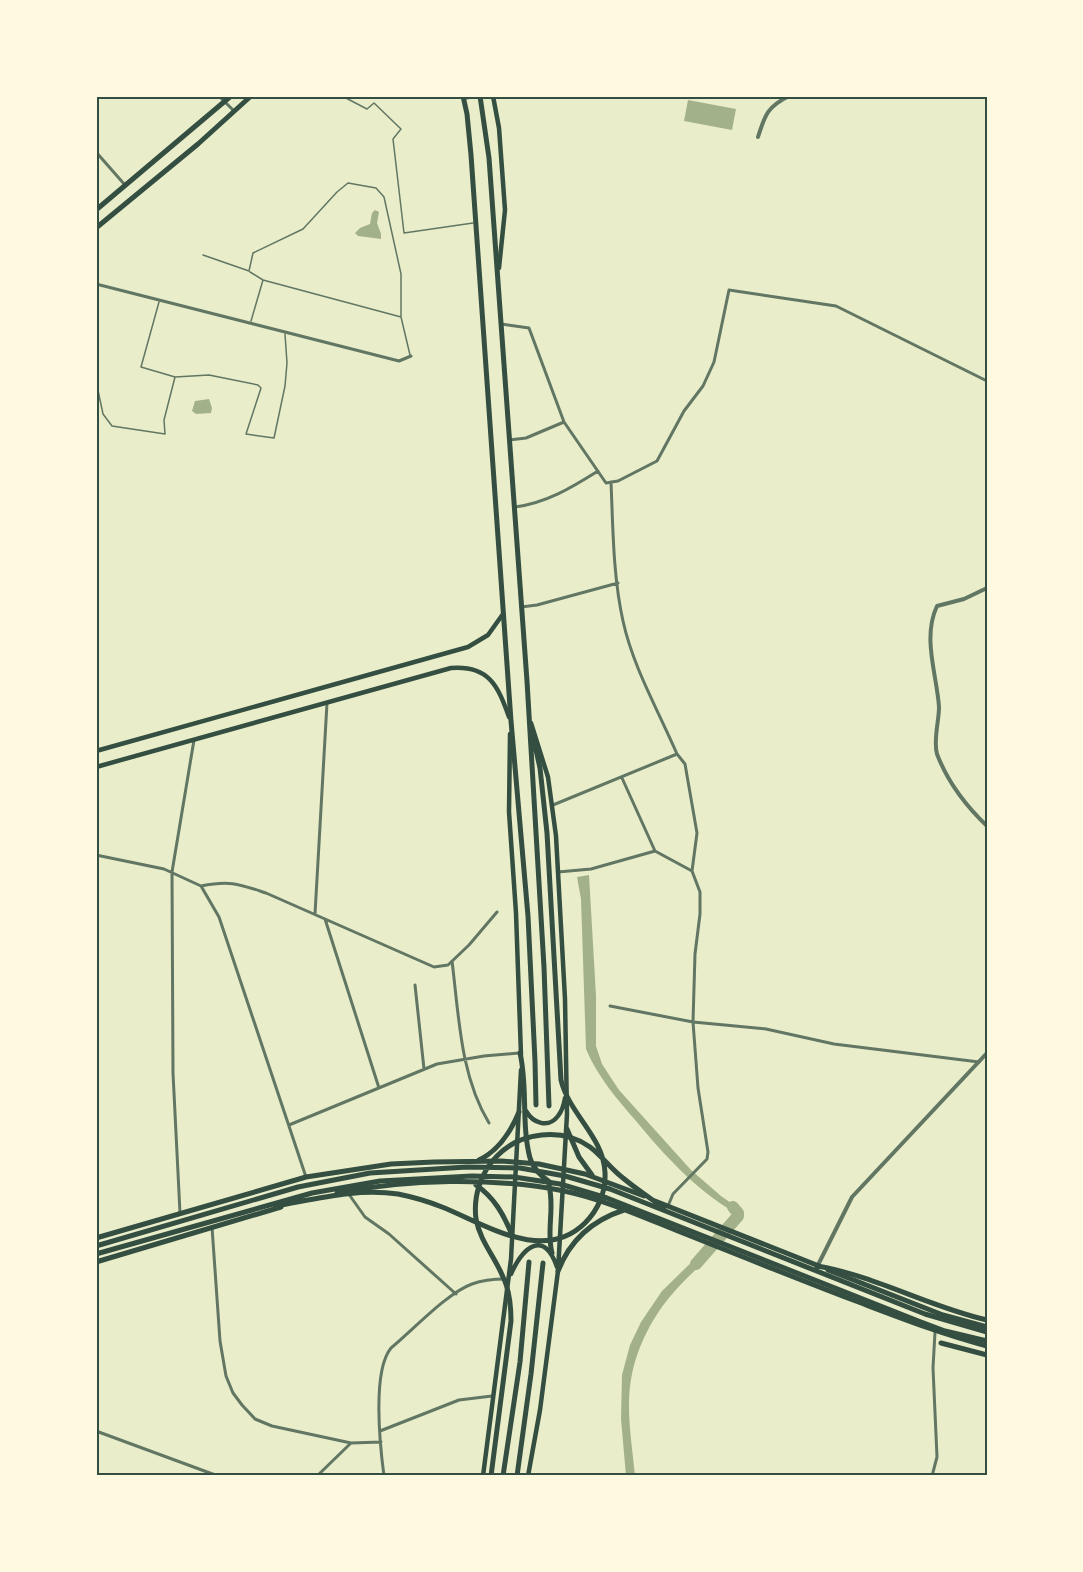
<svg xmlns="http://www.w3.org/2000/svg" width="1083" height="1572" font-family="'Exo 2',sans-serif">
	<style>
		.water { fill: #a3b18a }
		.lines { fill: none; stroke-linecap: round; stroke-linejoin: round }
		.river { stroke: #a3b18a; stroke-width: 12 }
		.service { stroke: #617663; stroke-width: 1.5 }
		.minor { stroke: #617663; stroke-width: 3 }
		.tertiary { stroke: #617663; stroke-width: 4 }
		.secondary { stroke: #344e41; stroke-width: 4.5 }
		.primary { stroke: #344e41; stroke-width: 5 }
		.trunk { stroke: #344e41; stroke-width: 5 }
		.neatline { fill: none; stroke: #344e41; stroke-width: 2 }
	</style>
	<rect width="100%" height="100%" fill="#e9edc9"/>
	<path class="water" d="M 688,100 L 736,109 L 732,130 L 684,121 Z
		M 375,210 L 379,212 L 377,223 L 381,234 L 381,239 L 358,236 L 355,233 L 360,228 L 370,224 L 372,213 Z
		M 209,399 L 212,408 L 211,413 L 196,414 L 192,411 L 195,401 Z
		M 589,875 L 596,996 L 596,1046 L 602,1064 L 619,1090 L 691,1170 L 721,1196 L 741,1210 L 744,1215 L 742,1221 L 732,1218 L 734,1212 C 695,1189 665,1156 636,1121 C 617,1099 597,1076 586,1049 L 581,899 L 577,877 Z
		M 702,1252 L 710,1256 C 698,1268 685,1279 674,1292 C 654,1314 638,1345 632,1374 C 625,1407 632,1443 635,1476 L 626,1476 L 621,1419 L 622,1375 L 630,1345 L 641,1322 L 662,1291 Z"/>
	<g class="lines">
		<path class="river" d="M 696,1264 L 738,1216 L 738,1213 L 733,1207"/>
		<path class="service" d="M 342,96 L 367,109 L 374,103 L 401,129 L 393,139 L 404,233 L 473,223
			M 203,255 L 249,271 L 253,253 L 303,229 L 337,192 L 348,183 L 376,188 L 384,197 L 401,274 L 401,317 L 410,355
			M 250,272 L 263,280 L 251,321
			M 263,280 L 401,317
			M 96,306 L 98,286
			M 175,377 L 209,375 L 258,385 L 261,388 L 246,434 L 274,438 L 285,386 L 287,363 L 285,334
			M 96,381 L 103,414 L 112,426 L 165,434 L 164,420 L 175,377 L 141,367 L 159,302"/>
		<path class="minor" d="M 219,96 L 234,111
			M 96,152 L 125,185
			M 96,284 L 399,361 L 411,356
			M 501,324 L 529,328 L 564,422 L 606,483 L 618,481 L 657,461 L 684,411 L 703,386 L 714,362 L 729,290 L 836,306 L 987,381
			M 509,440 L 526,438 L 564,422
			M 611,482 C 613,528 613,576 623,621 C 633,667 658,710 677,754 L 685,764 L 697,833 L 692,871 L 700,892 L 700,914 L 695,954 L 693,1022 L 698,1088 L 708,1152 L 707,1159 L 673,1194 L 668,1206
			M 515,507 C 546,503 571,488 598,471
			M 521,607 L 537,605 L 618,583
			M 622,778 L 655,851
			M 553,805 L 677,754
			M 655,851 L 692,871
			M 96,855 L 164,869 L 201,886 L 219,917 L 306,1177
			M 558,872 L 591,869 L 655,851
			M 201,886 C 230,880 239,884 266,893 L 434,967 L 448,965 L 469,945 L 497,912
			M 315,914 L 327,703
			M 325,919 L 379,1088
			M 452,961 C 459,1016 460,1075 489,1123
			M 415,985 L 424,1069
			M 610,1006 L 693,1022 L 766,1029 L 834,1044 L 979,1062
			M 289,1125 L 437,1064 L 484,1056 L 519,1053
			M 348,1193 L 365,1217 L 389,1234 L 456,1294
			M 180,1213 L 173,1073 L 172,872 L 194,740
			M 212,1227 L 220,1341 L 226,1376 L 233,1393 L 242,1405 L 255,1419 L 272,1426 L 351,1443 L 381,1442
			M 96,1431 L 218,1476
			M 380,1431 L 459,1400 L 492,1396
			M 317,1476 L 351,1443
			M 384,1476 C 380,1446 372,1371 391,1348 C 413,1330 447,1293 472,1284 C 483,1280 493,1279 505,1279
			M 932,1476 L 937,1457 L 933,1368 L 935,1332"/>
		<path class="tertiary" d="M 464,98 L 475,96
			M 758,137 C 765,115 767,107 789,96
			M 987,588 L 964,599 L 937,606 C 922,638 937,675 939,707 C 939,722 933,740 937,754 C 948,783 965,805 987,826
			M 818,1265 L 852,1197 L 987,1053"/>
		<path class="secondary" d="M 493,96 L 499,128 L 505,210 L 499,268
			M 510,734 L 509,812 L 516,913 L 521,1055
			M 96,751 L 468,647 L 488,635 L 503,614
			M 96,767 L 451,668 C 489,665 498,686 509,717
			M 526,1111 C 533,1123 548,1129 558,1116 C 562,1111 564,1104 565,1098
			M 511,1274 C 523,1247 544,1229 557,1267
			M 483,1476 L 511,1259 L 521,1070
			M 528,1476 L 540,1410 L 558,1271 L 567,1114 L 565,999 L 556,836 L 548,777 L 531,723"/>
		<path class="primary" d="M 96,210 L 231,96
			M 96,228 L 198,144 L 251,96
			M 520,1053 C 528,1087 521,1124 530,1158 C 533,1169 542,1177 551,1183
			M 567,1129 L 579,1157 L 592,1175
			M 479,1160 C 498,1151 511,1131 519,1112
			M 476,1185 C 494,1197 504,1215 512,1235
			M 549,1186 C 555,1208 546,1231 552,1253
			M 337,1193 C 407,1179 493,1177 564,1191 C 607,1200 647,1219 688,1235 C 743,1257 798,1279 853,1300 C 898,1317 941,1334 987,1346
			M 655,1201 L 819,1266
			M 96,1238 L 306,1177 L 391,1164 L 434,1162 L 502,1161 L 539,1164 L 585,1174 L 644,1196
			M 96,1262 L 281,1207
			M 828,1270 L 943,1315 L 987,1327
			M 558,1271 C 570,1240 593,1220 624,1210"/>
		<path class="trunk" d="M 463,96 L 467,114 L 471,155 L 511,721 L 528,916 L 535,1061 L 536,1105
			M 480,96 L 489,158 L 527,681 L 544,967 L 549,1106
			M 276,1206 C 316,1199 356,1188 398,1194 C 413,1197 427,1201 442,1207 C 485,1224 543,1264 585,1223 C 598,1210 606,1192 605,1173 C 604,1137 569,1114 561,1080 L 547,833 L 540,768 L 532,732
			M 96,1246 L 298,1187 L 370,1173 L 467,1167 L 520,1168 L 565,1176 L 610,1189 L 925,1314 L 987,1332
			M 96,1254 L 312,1193 L 380,1181 L 472,1176 L 514,1177 L 560,1184 L 607,1198 L 921,1322 L 945,1331 L 987,1341
			M 817,1266 C 876,1276 929,1307 987,1320
			M 941,1343 L 987,1355
			M 491,1476 L 511,1321 C 511,1306 510,1291 503,1277 C 495,1257 480,1241 476,1219 C 473,1196 481,1172 497,1156 C 520,1132 562,1127 590,1147 C 602,1156 611,1169 623,1178 C 636,1189 650,1198 664,1208
			M 503,1476 L 520,1362 L 529,1262
			M 517,1476 L 531,1374 L 543,1263"/>
	</g>
	<rect width="1083" height="1572" fill="none" stroke="#fefae0" stroke-width="195"/>
	<rect x="98" y="98" width="888" height="1376" class="neatline"/>
</svg>
